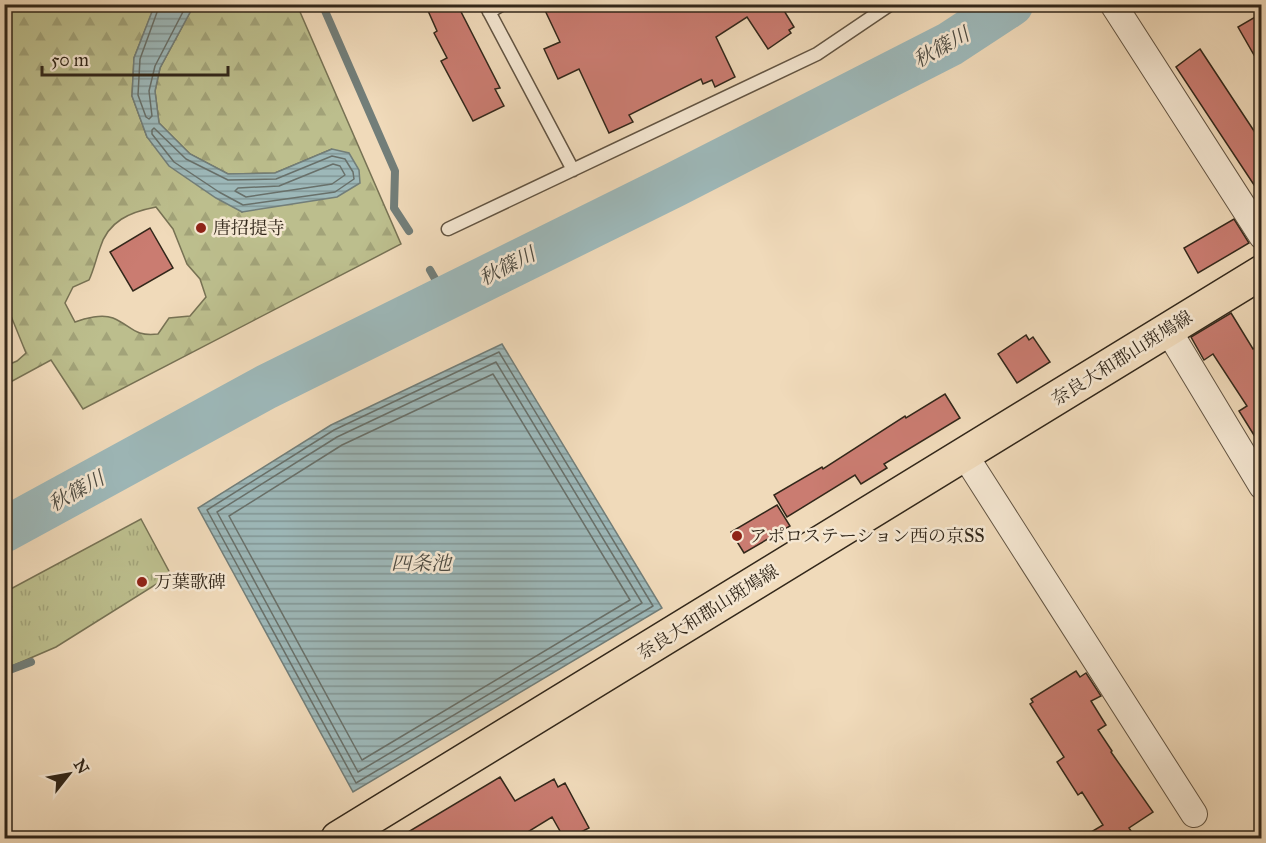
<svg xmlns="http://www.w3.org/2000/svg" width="1266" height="843" font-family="'IM FELL Great Primer','Noto Serif JP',serif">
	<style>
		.grass { fill: url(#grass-tufts); stroke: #777254; stroke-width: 1.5 }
		.forest { fill: url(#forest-firs); stroke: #777254; stroke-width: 1.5; fill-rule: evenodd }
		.water { fill: url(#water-rules); stroke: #727e79; stroke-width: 1.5 }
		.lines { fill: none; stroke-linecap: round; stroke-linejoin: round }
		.shore { stroke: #68706a; stroke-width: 1.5 }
		.stream { stroke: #727e79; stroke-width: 8 }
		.river { stroke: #9db8b9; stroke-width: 45 }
		.building { fill: #ca7c71; stroke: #32271a; stroke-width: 1.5 }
		.lane-casing { stroke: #625442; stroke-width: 15 }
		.street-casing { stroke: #625442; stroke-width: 28 }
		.primary-casing { stroke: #32271a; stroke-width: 36 }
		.lane { stroke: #f5e7d2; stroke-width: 12 }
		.street { stroke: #f5e7d2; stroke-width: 26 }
		.primary { stroke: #f0daba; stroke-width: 33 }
		.poi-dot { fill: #8f2418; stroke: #f5e7d2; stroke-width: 2 }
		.labels { text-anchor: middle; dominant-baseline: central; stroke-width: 5; stroke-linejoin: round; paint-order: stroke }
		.poi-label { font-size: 18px; fill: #32271a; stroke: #f5e7d2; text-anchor: start }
		.street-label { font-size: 18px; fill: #32271a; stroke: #f5e7d2 }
		.water-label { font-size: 20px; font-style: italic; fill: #4d4b42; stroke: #f5e7d2 }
	</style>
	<defs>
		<pattern id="grass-tufts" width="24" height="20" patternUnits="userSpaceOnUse" patternTransform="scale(1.5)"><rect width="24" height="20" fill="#bcbe8d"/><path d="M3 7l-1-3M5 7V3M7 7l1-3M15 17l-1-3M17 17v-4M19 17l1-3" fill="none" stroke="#a2a379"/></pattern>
		<pattern id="forest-firs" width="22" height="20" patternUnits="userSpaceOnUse" patternTransform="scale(1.5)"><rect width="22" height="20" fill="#bcbe8d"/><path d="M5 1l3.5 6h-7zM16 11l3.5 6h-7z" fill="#a2a379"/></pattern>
		<pattern id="water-rules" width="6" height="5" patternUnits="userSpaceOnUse" patternTransform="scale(1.5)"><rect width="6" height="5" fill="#9db8b9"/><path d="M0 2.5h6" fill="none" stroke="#819696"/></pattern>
	</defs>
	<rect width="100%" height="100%" fill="#f0daba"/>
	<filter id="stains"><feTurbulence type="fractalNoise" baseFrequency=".00333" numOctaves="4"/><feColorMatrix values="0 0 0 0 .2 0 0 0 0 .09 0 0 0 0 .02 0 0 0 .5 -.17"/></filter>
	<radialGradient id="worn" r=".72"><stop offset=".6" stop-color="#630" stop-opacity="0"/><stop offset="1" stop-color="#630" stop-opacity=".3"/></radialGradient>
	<path class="grass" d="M 141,519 L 171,575 L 56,647 L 5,669 L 5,592 Z"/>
	<path class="forest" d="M 5,5 L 155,5 L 134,58 L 132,96 L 147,137 L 242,212 L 332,149 L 275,173 L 228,174 L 190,154 L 159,123 L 155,91 L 160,68 L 194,5 L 297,5 L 401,244 L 83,409 L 51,360 L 5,385 L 5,366 L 17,361 L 26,353 L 11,316 L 5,314 ZM 156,207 L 173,229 L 187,264 L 200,279 L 206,297 L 190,316 L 169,318 L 158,334 C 134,337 132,326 113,318 C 102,314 85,318 75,322 L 65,303 L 73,287 L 89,280 C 94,269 96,259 100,248 C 108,221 130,212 156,207 Z"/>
	<path class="water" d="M 155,4 L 194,5 L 160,68 L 155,91 L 159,123 L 190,154 L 228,174 L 275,173 L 332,149 L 349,153 L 359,170 L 360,183 L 337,197 L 242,212 L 216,198 L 169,166 L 147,137 L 132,96 L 134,58 Z
		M 502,344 L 662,608 L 353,792 L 198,508 L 331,425 Z"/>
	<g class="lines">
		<path class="shore" d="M 160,4 L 140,59 L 138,95 L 146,117 L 149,119 L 152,116 L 149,91 L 155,66 L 187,4
			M 154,128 L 186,159 L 228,180 L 276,179 L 332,156 L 345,159 L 353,172 L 354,179 L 335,192 L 243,205 L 219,192 L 174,162 L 152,134 L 152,130 Z
			M 333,164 L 340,166 L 345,175 L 332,184 L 246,197 L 235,191 L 238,188 L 279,186 Z
			M 499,352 L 653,606 L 356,783 L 207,510 L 334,430 Z
			M 496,362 L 642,603 L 358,772 L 217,512 L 337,437 Z
			M 493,374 L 630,600 L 362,760 L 229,516 L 342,445 Z"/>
		<path class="stream" d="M 322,4 L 395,171 L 394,208 L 409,231
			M 430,270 L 446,298
			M 4,672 L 31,662"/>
		<path class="river" d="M 4,530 L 266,387 L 674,185 L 950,44 L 1011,4"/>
	</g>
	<path class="building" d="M 425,4 L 457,4 L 500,88 L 495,89 L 504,106 L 473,121 L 441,61 L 447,58 L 434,33 L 437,31 Z
		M 542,4 L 780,4 L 794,27 L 789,30 L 791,33 L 768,49 L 747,17 L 716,37 L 735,77 L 715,87 L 712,80 L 703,84 L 701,79 L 629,115 L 633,122 L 609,133 L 579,69 L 558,79 L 544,49 L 560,42 Z
		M 1262,13 L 1262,69 L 1238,27 Z
		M 1200,49 L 1262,143 L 1262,197 L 1176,67 Z
		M 1234,219 L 1249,243 L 1198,273 L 1184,248 Z
		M 150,228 L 173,268 L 133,291 L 110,252 Z
		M 1231,313 L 1253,349 L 1262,344 L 1262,448 L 1239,411 L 1247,406 L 1213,354 L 1204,360 L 1191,337 Z
		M 1026,335 L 1029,340 L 1033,337 L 1050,362 L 1017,383 L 998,354 Z
		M 945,394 L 960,418 L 884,464 L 887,468 L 861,484 L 855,475 L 787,517 L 774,495 L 822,467 L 823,469 L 905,416 L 906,418 Z
		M 777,505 L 790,526 L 744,553 L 731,532 Z
		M 1076,671 L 1080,677 L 1086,673 L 1101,696 L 1091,701 L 1106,725 L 1098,730 L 1112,751 L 1111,752 L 1153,812 L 1129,828 L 1131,831 L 1119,838 L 1081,838 L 1103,825 L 1082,792 L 1078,795 L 1057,762 L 1064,757 L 1030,704 L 1033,702 L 1031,699 Z
		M 500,777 L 515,801 L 554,779 L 558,787 L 565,783 L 589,828 L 569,838 L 564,838 L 552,817 L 518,838 L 398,838 Z"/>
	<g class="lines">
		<defs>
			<path id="lane" d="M 485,4 L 573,170
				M 489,12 L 503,4
				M 448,229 L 817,54 L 891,4"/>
			<path id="street" d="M 1113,4 L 1262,236
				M 1168,330 L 1262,486
				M 964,454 L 1194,814"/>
			<path id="primary" d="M 338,838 L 1262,272"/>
		</defs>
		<use href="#lane" class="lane-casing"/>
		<use href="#street" class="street-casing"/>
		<use href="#primary" class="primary-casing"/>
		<use href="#lane" class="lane"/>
		<use href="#street" class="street"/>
		<use href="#primary" class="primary"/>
	</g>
	<g class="poi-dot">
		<circle cx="201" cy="228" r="6"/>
		<circle cx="737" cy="536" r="6"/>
		<circle cx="142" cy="582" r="6"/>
	</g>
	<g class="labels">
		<g class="poi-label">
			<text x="213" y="228">唐招提寺</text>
			<text x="749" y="536">アポロステーション西の京SS</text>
			<text x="154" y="582">万葉歌碑</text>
		</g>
		<g class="street-label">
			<text transform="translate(1122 358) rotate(-32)">奈良大和郡山斑鳩線</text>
			<text transform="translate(708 612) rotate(-32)">奈良大和郡山斑鳩線</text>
		</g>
		<g class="water-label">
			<text transform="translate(941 47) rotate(-29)">秋篠川</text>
			<text transform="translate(507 266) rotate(-27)">秋篠川</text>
			<text transform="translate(76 491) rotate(-29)">秋篠川</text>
			<text x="421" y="563">四条池</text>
		</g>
	</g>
	<rect width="1266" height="843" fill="none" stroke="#f0daba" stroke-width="24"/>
	<rect x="6" y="6" width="1254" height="831" fill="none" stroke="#32271a" stroke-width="3"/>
	<rect x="12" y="12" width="1242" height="819" fill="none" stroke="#32271a" stroke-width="1.5"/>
	<g transform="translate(69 774) rotate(59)" stroke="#f5e7d2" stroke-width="4.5" paint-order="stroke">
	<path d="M0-4.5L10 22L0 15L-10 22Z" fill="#32271a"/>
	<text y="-9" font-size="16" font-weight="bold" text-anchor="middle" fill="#32271a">N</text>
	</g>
	<path d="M42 66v9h186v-9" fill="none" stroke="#32271a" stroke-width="3"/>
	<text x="51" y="66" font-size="18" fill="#32271a" stroke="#f5e7d2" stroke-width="4.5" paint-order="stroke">50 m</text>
	<rect width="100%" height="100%" filter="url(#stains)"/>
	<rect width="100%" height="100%" fill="url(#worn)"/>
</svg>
